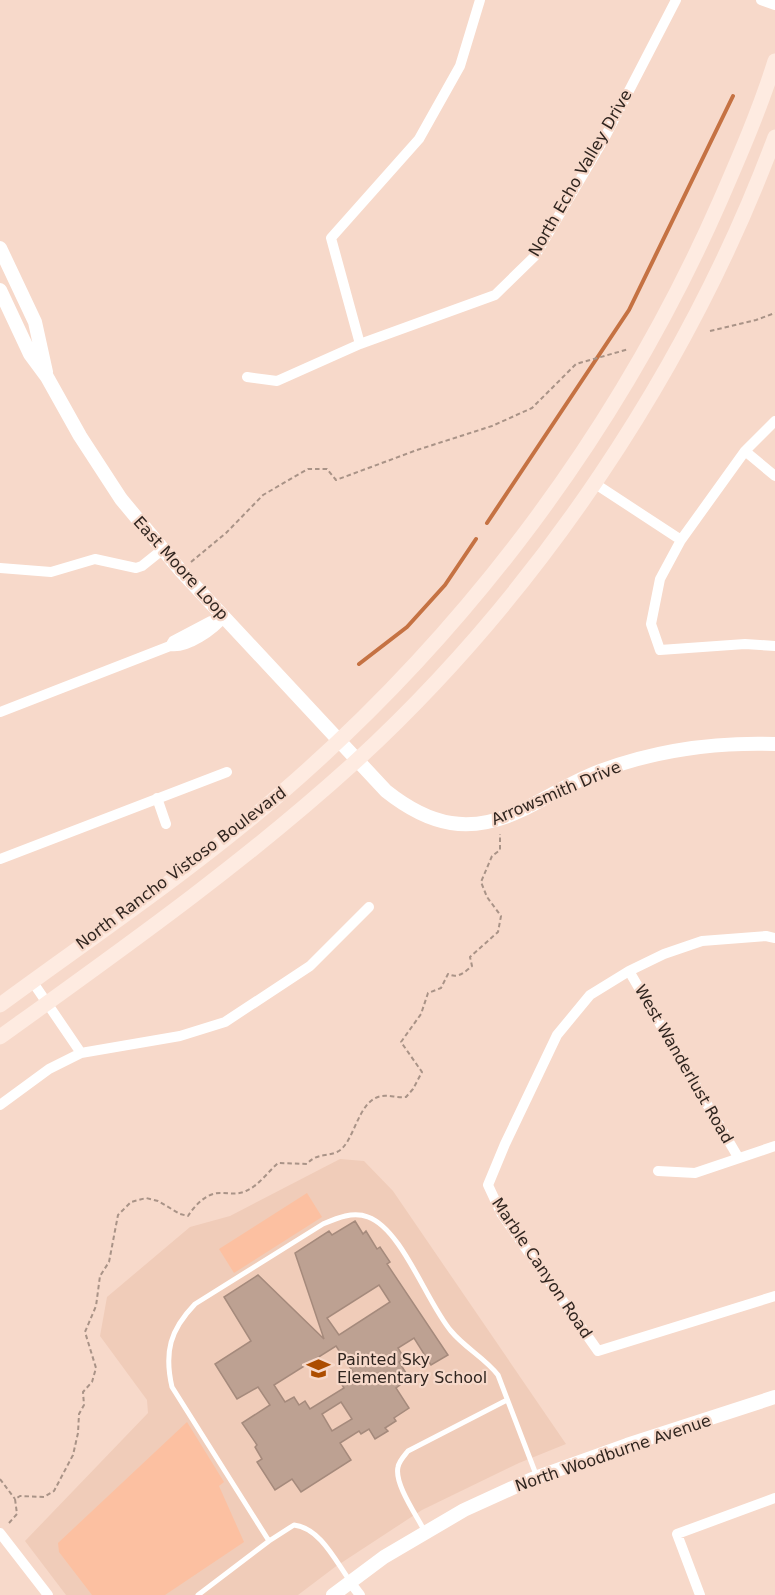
<svg xmlns="http://www.w3.org/2000/svg" width="775" height="1595" font-family="'DejaVu Sans',sans-serif">
	<style>
		.built { fill: #f0ccb9 }
		.green { fill: #fcc0a1 }
		.lines { fill: none; stroke-linecap: round; stroke-linejoin: round }
		.stream { stroke: #c57243; stroke-width: 4 }
		.building { fill: #bda192; stroke: #a58a7c; stroke-width: 1.5; fill-rule: evenodd }
		.path { stroke: #a99387; stroke-width: 2; stroke-dasharray: 4.5 3; stroke-linecap: butt }
		.service { stroke: #fff; stroke-width: 5 }
		.minor { stroke: #fff; stroke-width: 10 }
		.tertiary { stroke: #fff; stroke-width: 14 }
		.secondary { stroke: #feebe1; stroke-width: 15 }
		.labels { text-anchor: middle; dominant-baseline: central; stroke-width: 4.5; stroke-linejoin: round; paint-order: stroke }
		.street-label { font-size: 16px; fill: #30251f; stroke: #f7d9ca }
		.poi-label { font-size: 16px; fill: #30251f; stroke: #f7d9ca; text-anchor: start }
	</style>
	<rect width="100%" height="100%" fill="#f7d9ca"/>
	<path class="built" d="M 340,1159 L 364,1161 L 393,1191 L 566,1444 L 519,1463 L 422,1510 L 335,1567 L 298,1595 L 66,1595 L 25,1541 L 148,1413 L 147,1400 L 100,1336 L 107,1297 L 190,1227 L 230,1216 Z"/>
	<path class="green" d="M 307,1193 L 322,1217 L 234,1273 L 219,1249 Z
		M 187,1422 L 224,1482 L 219,1486 L 244,1542 L 165,1595 L 92,1595 L 59,1552 L 58,1543 Z"/>
	<g class="lines">
		<path class="stream" d="M 487,523 L 629,310 L 733,96
			M 359,664 L 407,627 L 445,585 L 476,539"/>
	</g>
	<path class="building" d="M 355,1221 L 363,1234 L 366,1231 L 377,1249 L 380,1247 L 390,1262 L 387,1264 L 448,1355 L 431,1365 L 414,1338 L 398,1348 L 404,1358 L 399,1362 L 406,1373 L 404,1375 L 407,1380 L 396,1388 L 409,1408 L 394,1418 L 396,1421 L 385,1428 L 388,1431 L 375,1439 L 369,1429 L 361,1434 L 359,1431 L 340,1443 L 351,1460 L 301,1492 L 292,1479 L 275,1490 L 257,1462 L 262,1459 L 255,1447 L 257,1445 L 242,1423 L 270,1405 L 258,1387 L 237,1399 L 215,1364 L 251,1341 L 224,1297 L 258,1275 L 324,1339 L 295,1253 L 329,1231 L 332,1235 ZM 379,1285 L 390,1302 L 339,1335 L 327,1318 ZM 336,1346 L 353,1372 L 339,1380 L 344,1388 L 310,1409 L 305,1401 L 299,1405 L 294,1397 L 285,1402 L 274,1385 ZM 341,1402 L 352,1419 L 332,1431 L 322,1414 Z"/>
	<g class="lines">
		<path class="path" d="M 710,331 L 756,320 L 775,313
			M 191,562 L 226,533 L 263,495 L 308,469 L 327,469 L 336,480 L 417,450 L 492,426 L 532,408 L 576,364 L 629,349
			M 0,1479 L 15,1499
			M 9,1523 L 17,1514 L 15,1499 L 20,1496 L 44,1497 L 54,1491 L 73,1455 L 78,1433 L 79,1414 L 84,1405 L 83,1392 L 92,1382 L 96,1368 L 85,1332 L 96,1306 L 100,1276 L 109,1262 L 118,1215 L 131,1202 L 146,1198 L 158,1201 L 180,1214 L 188,1216 C 195,1205 207,1192 222,1193 C 230,1193 238,1195 246,1191 C 258,1186 268,1172 278,1163 L 307,1164 C 316,1153 326,1157 337,1152 C 355,1144 357,1099 382,1096 C 389,1095 398,1098 406,1097 L 413,1089 L 422,1072 L 401,1042 L 421,1014 L 428,993 L 441,988 L 448,974 C 458,979 465,972 472,966 L 470,957 L 498,932 L 501,916 L 487,897 L 481,882 L 492,856 L 500,850 L 500,834"/>
		<path class="service" d="M 425,1532 C 417,1516 394,1484 398,1467 C 399,1461 404,1456 408,1451 L 507,1400
			M 269,1541 L 294,1525 C 320,1528 335,1560 350,1581
			M 198,1595 L 269,1541 L 172,1387 C 164,1352 170,1330 195,1304 L 323,1224 C 337,1218 353,1211 368,1217 C 402,1229 427,1303 451,1331 C 465,1348 485,1358 498,1375 L 537,1477"/>
		<path class="minor" d="M 761,0 L 775,5
			M 360,344 L 331,238 L 419,139 L 460,66 L 480,0
			M 247,377 L 277,381 L 360,344 L 495,295 L 535,256 L 604,139 L 676,0
			M 775,421 L 745,451 L 681,540 L 660,579 L 651,624 L 660,650 L 745,644 L 775,646
			M 745,451 L 775,476
			M 594,483 L 681,540
			M 0,568 L 51,572 L 95,559 L 136,568 L 142,566 L 162,550
			M 170,646 L 173,641 L 211,621 L 224,617
			M 0,712 L 170,646 C 187,649 214,630 224,617
			M 157,798 L 166,824
			M 0,859 L 227,772
			M 775,938 L 766,936 L 702,941 L 664,954 L 629,971 L 590,995 L 557,1035 L 505,1144 L 488,1185 L 501,1213 L 598,1351 L 775,1296
			M 629,971 L 738,1157
			M 32,981 L 81,1053
			M 0,1105 L 49,1069 L 81,1053 L 180,1036 L 225,1022 L 310,966 L 369,907
			M 658,1171 L 695,1173 L 775,1146
			M 0,1533 L 48,1595
			M 350,1582 L 360,1595
			M 700,1595 L 677,1534 L 775,1498"/>
		<path class="tertiary" d="M 0,248 L 35,322 L 46,372
			M 0,290 L 30,354 L 47,377 L 80,436 L 121,499 L 181,571 L 386,791 C 430,826 470,835 522,810 C 547,798 570,783 595,773 C 654,750 712,742 775,744
			M 333,1595 L 384,1557 L 464,1510 L 532,1479 L 627,1445 L 775,1397"/>
		<path class="secondary" d="M 0,1005 C 94,936 192,870 280,794 C 468,632 620,429 720,201 C 740,155 760,109 775,61
			M 0,1037 C 121,950 244,863 355,762 C 538,594 688,370 775,137"/>
	</g>
	<defs>
		<symbol id="school-bare" viewBox="-9 -9 18 18"><path d="M0-5L7-2L0 1L-7-2ZM-4 1L0 2.5L4 1V4Q0 6-4 4Z" fill="#ac4d00" stroke="#f7d9ca" stroke-width="2.5" paint-order="stroke"/></symbol>
	</defs>
	<g fill-rule="evenodd">
		<use href="#school-bare" x="302" y="1352" width="33" height="33"/>
	</g>
	<g class="labels">
		<g class="street-label">
			<text transform="translate(580 173) rotate(-60)">North Echo Valley Drive</text>
			<text transform="translate(181 568) rotate(48)">East Moore Loop</text>
			<text transform="translate(556 793) rotate(-23)">Arrowsmith Drive</text>
			<text transform="translate(181 868) rotate(-37)">North Rancho Vistoso Boulevard</text>
			<text transform="translate(684 1064) rotate(60)">West Wanderlust Road</text>
			<text transform="translate(542 1268) rotate(56)">Marble Canyon Road</text>
			<text transform="translate(613 1453) rotate(-19)">North Woodburne Avenue</text>
		</g>
		<g class="poi-label">
			<text x="337" y="1359">Painted Sky<tspan x="337" dy="18">Elementary School</tspan></text>
		</g>
	</g>
</svg>
